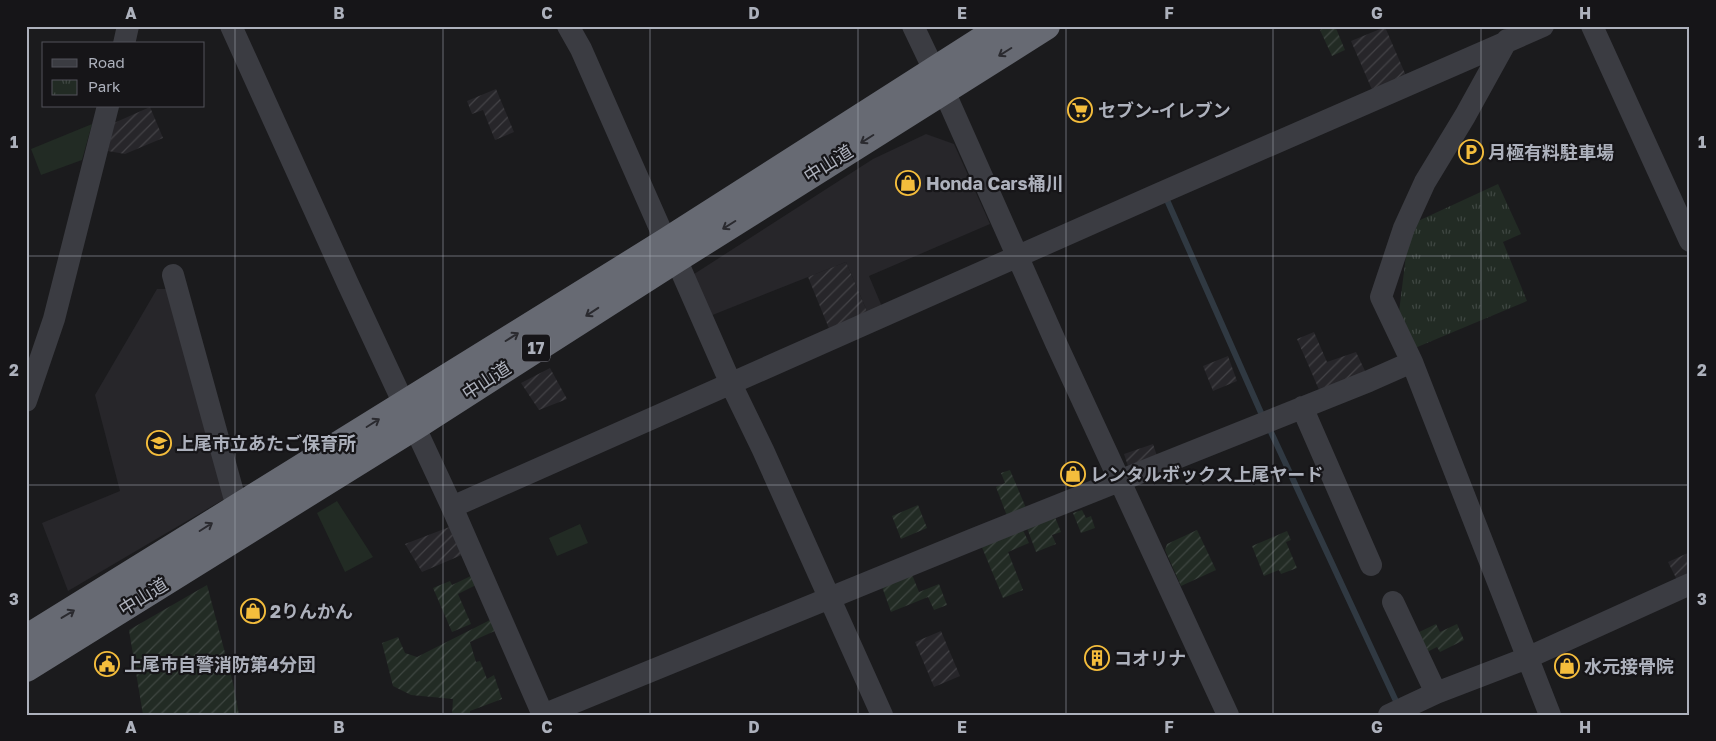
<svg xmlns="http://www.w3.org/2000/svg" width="1716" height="741" font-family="'Golos Text','Noto Sans JP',sans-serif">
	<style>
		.built { fill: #27262a }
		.industrial { fill: url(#industrial-furrows) }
		.grass { fill: #222b24 }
		.park { fill: url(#park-tufts) }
		.garden { fill: url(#garden-furrows) }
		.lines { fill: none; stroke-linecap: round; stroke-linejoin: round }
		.stream { stroke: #303942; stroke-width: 6 }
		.minor { stroke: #3b3c42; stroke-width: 22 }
		.highway { stroke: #676a73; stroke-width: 28 }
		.oneway { stroke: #2a2a2f }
		.grid { fill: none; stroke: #adb1bc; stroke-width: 1; stroke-opacity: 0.55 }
		.labels { text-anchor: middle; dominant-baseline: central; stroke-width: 4.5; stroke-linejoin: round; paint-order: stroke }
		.shield { fill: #161518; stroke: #80828b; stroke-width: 1 }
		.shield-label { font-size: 16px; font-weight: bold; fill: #adb1bc }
		.poi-label { font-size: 18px; font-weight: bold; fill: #adb1bc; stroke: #161518; text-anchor: start }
		.street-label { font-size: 18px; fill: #adb1bc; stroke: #161518 }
		.neatline { fill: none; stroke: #adb1bc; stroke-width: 2 }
		.grid-label { font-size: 16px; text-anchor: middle; font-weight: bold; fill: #adb1bc }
	</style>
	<defs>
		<pattern id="industrial-furrows" width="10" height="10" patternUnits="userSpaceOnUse" patternTransform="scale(1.25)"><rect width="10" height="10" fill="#27262a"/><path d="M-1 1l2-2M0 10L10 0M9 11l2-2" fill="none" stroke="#444347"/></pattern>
		<pattern id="park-tufts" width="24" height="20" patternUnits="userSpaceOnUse" patternTransform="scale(1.25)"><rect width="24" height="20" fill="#222b24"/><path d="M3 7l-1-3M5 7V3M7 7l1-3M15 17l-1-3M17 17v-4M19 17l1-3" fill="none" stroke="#3f4742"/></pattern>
		<pattern id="garden-furrows" width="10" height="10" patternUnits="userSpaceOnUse" patternTransform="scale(1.25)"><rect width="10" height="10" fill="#222b24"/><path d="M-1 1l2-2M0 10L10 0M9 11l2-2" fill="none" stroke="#3f4742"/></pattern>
	</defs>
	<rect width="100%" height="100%" fill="#1b1b1d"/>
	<path class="built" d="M 926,134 L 954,144 L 990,224 L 869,276 L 883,309 L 869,316 L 846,262 L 710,316 L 691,276 L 873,159 Z
		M 157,289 L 169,289 L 226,498 L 68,591 L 42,523 L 120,491 L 95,395 Z"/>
	<path class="industrial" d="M 1385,27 L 1407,78 L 1373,92 L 1351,41 Z
		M 496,89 L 514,132 L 495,140 L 483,110 L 472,114 L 467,101 Z
		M 150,107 L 163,138 L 125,154 L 108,151 L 114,123 Z
		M 846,262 L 869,316 L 830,331 L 808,277 Z
		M 1314,332 L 1327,362 L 1356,352 L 1367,375 L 1320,392 L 1297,339 Z
		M 1228,356 L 1237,381 L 1213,391 L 1203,366 Z
		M 550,368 L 567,399 L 539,410 L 521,383 Z
		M 1153,444 L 1157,456 L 1128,466 L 1124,454 Z
		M 452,526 L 464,554 L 422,572 L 405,544 Z
		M 1690,552 L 1690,574 L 1677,580 L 1668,562 Z
		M 941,631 L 960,676 L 934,687 L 915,642 Z"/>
	<path class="grass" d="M 92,124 L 82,160 L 41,175 L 31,149 Z
		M 337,501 L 373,557 L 345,572 L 317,513 Z
		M 580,524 L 588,543 L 557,556 L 549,538 Z"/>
	<path class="park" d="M 1498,184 L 1521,234 L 1503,242 L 1527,301 L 1415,348 L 1399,312 L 1407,247 L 1418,221 Z"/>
	<path class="garden" d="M 1328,26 L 1335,26 L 1345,50 L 1332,56 L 1320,30 Z
		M 1010,470 L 1026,508 L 1007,516 L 996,487 L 1005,483 L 1001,473 Z
		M 918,505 L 927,528 L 901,539 L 892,516 Z
		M 1082,510 L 1086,518 L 1091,516 L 1095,528 L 1081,533 L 1073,513 Z
		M 1055,517 L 1061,532 L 1052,535 L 1056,544 L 1036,552 L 1027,528 Z
		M 1022,528 L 1029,543 L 1008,552 L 1023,590 L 1003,598 L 981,545 Z
		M 1197,530 L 1216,570 L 1181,586 L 1165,550 L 1167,544 Z
		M 1287,531 L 1291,540 L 1286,542 L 1297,568 L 1281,574 L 1279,570 L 1264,576 L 1252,546 Z
		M 911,572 L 919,592 L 939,584 L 947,605 L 934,610 L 928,597 L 891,612 L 881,584 Z
		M 473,575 L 478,584 L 458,594 L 471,624 L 452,632 L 433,588 L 450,581 L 452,585 Z
		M 207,585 L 233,683 L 239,715 L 143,715 L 129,630 Z
		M 492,619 L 497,630 L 470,642 L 476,662 L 480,661 L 487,679 L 494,675 L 502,699 L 470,711 L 470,715 L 452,715 L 453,699 L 411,695 L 393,686 L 382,643 L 398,637 L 405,653 L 417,657 Z
		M 1436,624 L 1440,632 L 1457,624 L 1464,640 L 1440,652 L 1437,647 L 1425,653 L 1415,634 Z"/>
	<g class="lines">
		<path class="stream" d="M 1167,200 L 1262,415
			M 1270,430 L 1395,699"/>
		<path class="minor" d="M 231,26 L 348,284 L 452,507 L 543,715 L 974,539 L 1369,381 L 1412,362
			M 568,26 L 581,49 L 666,242 L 676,259 L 731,384 L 763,450 L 882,715
			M 913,26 L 944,91 L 1056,343 L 1228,715
			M 1592,26 L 1690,241
			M 1507,40 L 1465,116 L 1425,182 L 1404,228 L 1381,297 L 1412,362 L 1550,715
			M 124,44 L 128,26
			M 173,275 L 237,507
			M 26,401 L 54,319 L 108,106
			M 1302,407 L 1371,565
			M 452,507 L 1156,195 L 1543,26
			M 1393,602 L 1436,693
			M 1389,715 L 1436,693 L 1527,658 L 1690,584"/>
		<path class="highway" d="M 26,639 L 666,242 L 1004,26
			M 26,668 L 415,426 L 676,259 L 1046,26"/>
	</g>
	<defs><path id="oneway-shaft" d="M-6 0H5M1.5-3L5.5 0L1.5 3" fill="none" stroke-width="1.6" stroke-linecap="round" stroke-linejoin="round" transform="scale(1.25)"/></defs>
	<g class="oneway">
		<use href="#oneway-shaft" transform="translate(1005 52) rotate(148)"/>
		<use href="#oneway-shaft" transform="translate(867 139) rotate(148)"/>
		<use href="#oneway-shaft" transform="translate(729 225) rotate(148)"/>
		<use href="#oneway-shaft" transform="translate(592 312) rotate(147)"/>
		<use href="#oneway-shaft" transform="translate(512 337) rotate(-32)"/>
		<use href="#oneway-shaft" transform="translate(373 423) rotate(-32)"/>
		<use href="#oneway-shaft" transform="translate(206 527) rotate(-32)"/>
		<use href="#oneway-shaft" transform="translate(68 614) rotate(-31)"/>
	</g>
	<path class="grid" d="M 235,26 L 235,715M 443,26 L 443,715M 650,26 L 650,715M 858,26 L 858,715M 1066,26 L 1066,715M 1273,26 L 1273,715M 1481,26 L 1481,715M 26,256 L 1690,256M 26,485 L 1690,485"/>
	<defs>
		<symbol id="supermarket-ring" viewBox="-11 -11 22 22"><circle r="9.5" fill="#161518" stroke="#f4bd3c" stroke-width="1.5"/><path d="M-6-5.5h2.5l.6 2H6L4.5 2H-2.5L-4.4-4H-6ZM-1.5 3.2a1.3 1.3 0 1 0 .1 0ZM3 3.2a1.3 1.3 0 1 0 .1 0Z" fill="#f4bd3c"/></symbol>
		<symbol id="parking-ring" viewBox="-11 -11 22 22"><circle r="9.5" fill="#161518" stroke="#f4bd3c" stroke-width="1.5"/><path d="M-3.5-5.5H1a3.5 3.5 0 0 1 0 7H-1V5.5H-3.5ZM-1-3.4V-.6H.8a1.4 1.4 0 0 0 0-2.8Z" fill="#f4bd3c"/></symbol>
		<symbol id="shop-ring" viewBox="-11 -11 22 22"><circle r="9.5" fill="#161518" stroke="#f4bd3c" stroke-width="1.5"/><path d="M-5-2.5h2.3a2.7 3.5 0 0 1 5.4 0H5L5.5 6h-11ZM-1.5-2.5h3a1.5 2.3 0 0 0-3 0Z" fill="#f4bd3c"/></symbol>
		<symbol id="school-ring" viewBox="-11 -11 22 22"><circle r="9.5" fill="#161518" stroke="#f4bd3c" stroke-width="1.5"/><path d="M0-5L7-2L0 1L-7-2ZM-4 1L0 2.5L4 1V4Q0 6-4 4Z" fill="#f4bd3c"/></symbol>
		<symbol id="building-ring" viewBox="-11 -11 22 22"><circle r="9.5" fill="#161518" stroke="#f4bd3c" stroke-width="1.5"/><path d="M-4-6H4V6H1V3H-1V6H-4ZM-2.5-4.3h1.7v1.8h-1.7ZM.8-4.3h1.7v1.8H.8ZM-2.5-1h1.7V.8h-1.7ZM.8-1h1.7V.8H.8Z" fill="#f4bd3c"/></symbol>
		<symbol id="civic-ring" viewBox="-11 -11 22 22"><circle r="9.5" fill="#161518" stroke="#f4bd3c" stroke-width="1.5"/><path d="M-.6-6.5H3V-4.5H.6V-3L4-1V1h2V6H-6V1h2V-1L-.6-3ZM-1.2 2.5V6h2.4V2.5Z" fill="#f4bd3c"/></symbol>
	</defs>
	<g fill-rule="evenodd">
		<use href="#supermarket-ring" x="1066" y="96" width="28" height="28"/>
		<use href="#parking-ring" x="1457" y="138" width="28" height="28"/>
		<use href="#shop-ring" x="894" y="169" width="28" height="28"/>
		<use href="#school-ring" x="145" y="429" width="28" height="28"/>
		<use href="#shop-ring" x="1059" y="460" width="28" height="28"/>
		<use href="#shop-ring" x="239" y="597" width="28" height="28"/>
		<use href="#building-ring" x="1083" y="644" width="28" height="28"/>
		<use href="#civic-ring" x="93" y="650" width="28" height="28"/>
		<use href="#shop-ring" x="1553" y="652" width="28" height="28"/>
	</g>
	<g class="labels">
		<rect class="shield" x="522" y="334.5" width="28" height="27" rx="4"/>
		<g class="shield-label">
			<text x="536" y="348">17</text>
		</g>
		<g class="poi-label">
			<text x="1098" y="110">セブン-イレブン</text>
			<text x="1488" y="152">月極有料駐車場</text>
			<text x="926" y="183">Honda Cars桶川</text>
			<text x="176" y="443">上尾市立あたご保育所</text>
			<text x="1090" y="474">レンタルボックス上尾ヤード</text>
			<text x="270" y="611">2りんかん</text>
			<text x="1114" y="658">コオリナ</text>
			<text x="124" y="664">上尾市自警消防第4分団</text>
			<text x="1584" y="666">水元接骨院</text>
		</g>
		<g class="street-label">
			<text transform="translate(828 163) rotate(-32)">中山道</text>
			<text transform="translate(486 380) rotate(-33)">中山道</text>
			<text transform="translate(143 596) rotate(-32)">中山道</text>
		</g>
	</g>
	<rect width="1716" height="741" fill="none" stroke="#161518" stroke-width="55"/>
	<rect x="42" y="42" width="162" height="65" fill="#161518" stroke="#52535a"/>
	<rect x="52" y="59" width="25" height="8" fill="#3b3c42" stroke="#52535a"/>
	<text x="88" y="68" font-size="15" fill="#adb1bc">Road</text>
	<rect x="52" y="80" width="25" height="15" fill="url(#park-tufts)" stroke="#52535a"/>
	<text x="88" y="92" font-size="15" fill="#adb1bc">Park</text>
	<rect x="28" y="28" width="1660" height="686" class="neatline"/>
	<g class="grid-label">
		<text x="131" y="19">A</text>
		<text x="339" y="19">B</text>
		<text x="547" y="19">C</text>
		<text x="754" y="19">D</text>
		<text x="962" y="19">E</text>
		<text x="1169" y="19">F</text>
		<text x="1377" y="19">G</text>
		<text x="1585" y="19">H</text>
		<text x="14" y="148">1</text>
		<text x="1702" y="148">1</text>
		<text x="14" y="376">2</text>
		<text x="1702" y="376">2</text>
		<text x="14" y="605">3</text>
		<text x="1702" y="605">3</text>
		<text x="131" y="733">A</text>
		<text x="339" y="733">B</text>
		<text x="547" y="733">C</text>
		<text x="754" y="733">D</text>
		<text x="962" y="733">E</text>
		<text x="1169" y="733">F</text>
		<text x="1377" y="733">G</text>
		<text x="1585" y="733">H</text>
	</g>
</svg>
